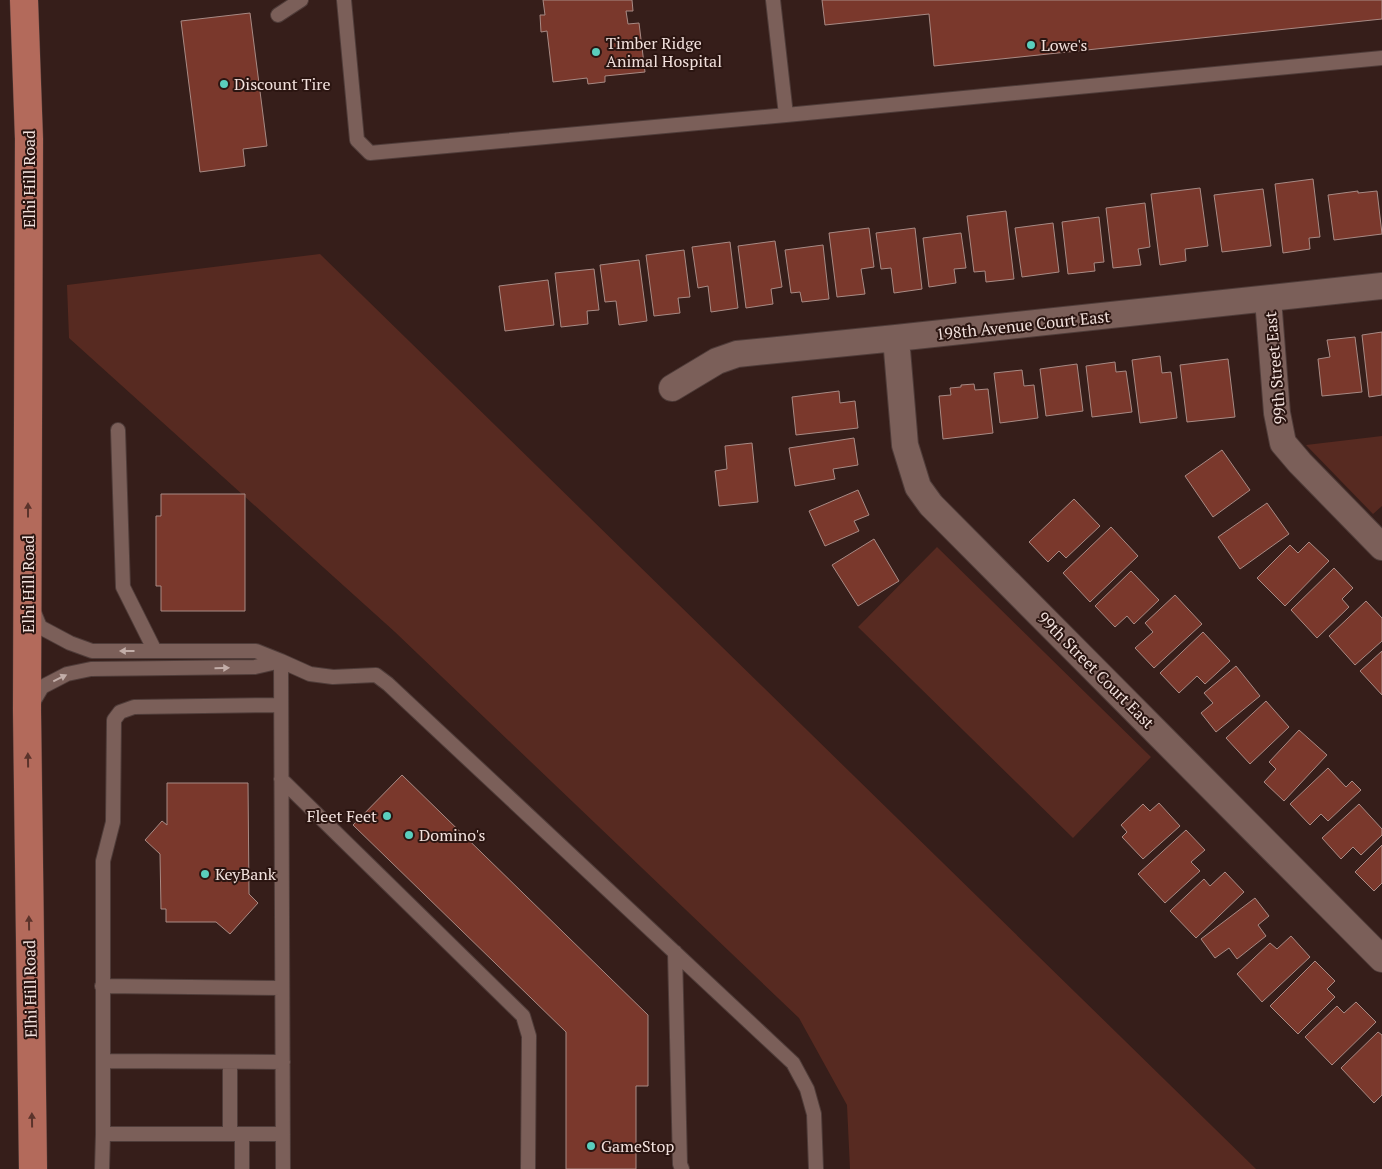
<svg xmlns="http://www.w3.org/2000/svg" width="1382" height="1169" font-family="'PT Serif',serif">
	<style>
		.green { fill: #572a21 }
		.building { fill: #7a382c; stroke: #a88a84 }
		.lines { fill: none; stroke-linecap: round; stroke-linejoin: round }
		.lane-casing { stroke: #4f3c39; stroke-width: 16 }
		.street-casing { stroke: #4f3c39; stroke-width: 28 }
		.primary-casing { stroke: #4f3c39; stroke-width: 29 }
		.lane { stroke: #7b5f59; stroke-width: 14 }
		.street { stroke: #7b5f59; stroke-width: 26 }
		.primary { stroke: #b36a5b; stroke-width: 28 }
		.oneway { fill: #5b332b }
		.oneway2 { fill: #c2ada8 }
		.poi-dot { fill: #5acebd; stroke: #2b1511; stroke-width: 2 }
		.labels { text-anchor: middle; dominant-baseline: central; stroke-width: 4; stroke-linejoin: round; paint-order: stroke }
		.poi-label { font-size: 16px; fill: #f2e1dd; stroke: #2b1511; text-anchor: start }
		.street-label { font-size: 16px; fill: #f2e1dd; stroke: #2b1511 }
	</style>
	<rect width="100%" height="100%" fill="#361e1a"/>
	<path class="green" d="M 320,254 L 1256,1169 L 850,1169 L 847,1105 L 799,1018 L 395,632 L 69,338 L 67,285 Z
		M 1382,436 L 1382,506 L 1373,514 L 1306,445 Z
		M 937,547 L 1151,757 L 1073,838 L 858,627 Z"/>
	<path class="building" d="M 543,0 L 632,0 L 633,11 L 626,11 L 628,24 L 639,23 L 645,72 L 605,76 L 605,82 L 588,84 L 587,78 L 553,82 L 547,31 L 541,32 L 540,15 L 545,15 Z
		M 822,0 L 1382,0 L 1382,19 L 934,66 L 929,14 L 825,25 Z
		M 250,13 L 267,146 L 243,149 L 245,166 L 200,172 L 181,21 Z
		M 1313,179 L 1320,237 L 1309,238 L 1310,249 L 1283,253 L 1275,184 Z
		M 1200,188 L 1208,246 L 1185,249 L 1186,261 L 1160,265 L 1151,194 Z
		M 1263,189 L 1271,246 L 1222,252 L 1214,195 Z
		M 1358,191 L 1358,193 L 1377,191 L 1382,234 L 1334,240 L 1328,195 Z
		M 1145,203 L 1150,247 L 1138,249 L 1141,265 L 1113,268 L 1106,208 Z
		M 1006,211 L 1014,279 L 986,282 L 985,271 L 974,272 L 967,216 Z
		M 1099,217 L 1104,262 L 1094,263 L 1095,271 L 1068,274 L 1062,222 Z
		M 1053,223 L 1059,272 L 1022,277 L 1015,228 Z
		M 869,228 L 874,267 L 861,269 L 865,294 L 837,297 L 829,233 Z
		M 915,228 L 922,289 L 894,293 L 891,268 L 881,269 L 876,233 Z
		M 961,233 L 966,268 L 954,269 L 956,283 L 929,287 L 923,238 Z
		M 775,241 L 782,287 L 771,289 L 773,304 L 746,308 L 738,246 Z
		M 730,242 L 738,308 L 711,312 L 708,286 L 698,288 L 692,247 Z
		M 823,245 L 829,299 L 802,302 L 800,292 L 791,293 L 785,250 Z
		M 684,250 L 690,297 L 678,298 L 680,313 L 654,316 L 646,255 Z
		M 639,260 L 647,321 L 619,325 L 616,301 L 605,302 L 600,265 Z
		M 594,269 L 599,310 L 587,311 L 588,324 L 561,327 L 555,273 Z
		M 548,280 L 554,325 L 505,331 L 499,286 Z
		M 1382,332 L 1382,395 L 1369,397 L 1362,335 Z
		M 1355,337 L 1362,392 L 1322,396 L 1318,359 L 1330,357 L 1327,340 Z
		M 1160,356 L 1162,373 L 1171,372 L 1177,418 L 1140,423 L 1132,360 Z
		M 1228,359 L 1235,417 L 1187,422 L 1180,365 Z
		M 1115,362 L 1116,372 L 1126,371 L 1132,412 L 1092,417 L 1086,366 Z
		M 1077,364 L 1083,411 L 1046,416 L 1040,369 Z
		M 1022,370 L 1024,386 L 1034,385 L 1038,418 L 1000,423 L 994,373 Z
		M 974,384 L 975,390 L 988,389 L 993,433 L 943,439 L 939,396 L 951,395 L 950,388 L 961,387 L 961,385 Z
		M 839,391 L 840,403 L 855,401 L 858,428 L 796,435 L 792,397 Z
		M 854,438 L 858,465 L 833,469 L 835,479 L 795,486 L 789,448 Z
		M 752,443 L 758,502 L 719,506 L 715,471 L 727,469 L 725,446 Z
		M 1222,450 L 1250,490 L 1213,517 L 1185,476 Z
		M 858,490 L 869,515 L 854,521 L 859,531 L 825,546 L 809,511 Z
		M 161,494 L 245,494 L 245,611 L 161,611 L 161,586 L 156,586 L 156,516 L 161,516 Z
		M 1074,499 L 1100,526 L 1066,558 L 1059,551 L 1048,562 L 1029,542 Z
		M 1267,503 L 1289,534 L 1240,569 L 1218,537 Z
		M 1111,527 L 1138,556 L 1090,602 L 1063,573 Z
		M 874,539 L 899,581 L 858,606 L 832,565 Z
		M 1309,542 L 1329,561 L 1285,606 L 1257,578 L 1290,545 L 1298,553 Z
		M 1334,568 L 1353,588 L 1342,599 L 1349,607 L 1317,638 L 1291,610 Z
		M 1131,571 L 1159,600 L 1134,624 L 1127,616 L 1115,627 L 1095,606 Z
		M 1175,595 L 1202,624 L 1154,668 L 1135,648 L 1153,632 L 1145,623 Z
		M 1366,601 L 1382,618 L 1382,641 L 1355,665 L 1329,636 Z
		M 1203,632 L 1230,661 L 1205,684 L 1197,676 L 1179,693 L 1160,673 Z
		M 1382,651 L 1382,695 L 1360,671 Z
		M 1236,666 L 1260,696 L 1216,732 L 1201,713 L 1213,703 L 1204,693 Z
		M 1266,701 L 1289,727 L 1250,764 L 1226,738 Z
		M 1299,730 L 1327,755 L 1284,801 L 1264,782 L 1276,769 L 1269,762 Z
		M 1328,768 L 1346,787 L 1352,781 L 1361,790 L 1328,821 L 1321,814 L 1310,825 L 1290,804 Z
		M 402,775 L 648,1015 L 648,1086 L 636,1086 L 636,1169 L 566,1169 L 566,1032 L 353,825 Z
		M 167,783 L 248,783 L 249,894 L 258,903 L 230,934 L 216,922 L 166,922 L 166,909 L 161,909 L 160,854 L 145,840 L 162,821 L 167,825 Z
		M 1159,803 L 1180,826 L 1143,859 L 1122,837 L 1127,832 L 1121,825 L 1143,804 L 1150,811 Z
		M 1359,804 L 1382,829 L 1382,835 L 1361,855 L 1353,847 L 1341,859 L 1322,838 Z
		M 1186,830 L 1205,850 L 1191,862 L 1200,871 L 1165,903 L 1138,874 Z
		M 1382,845 L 1382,883 L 1374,891 L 1355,872 Z
		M 1225,872 L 1244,892 L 1196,938 L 1170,911 L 1204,879 L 1210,886 Z
		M 1255,898 L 1269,916 L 1258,925 L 1266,936 L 1237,959 L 1229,948 L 1215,958 L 1201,939 Z
		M 1291,936 L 1310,957 L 1262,1002 L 1237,974 L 1270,943 L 1277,949 Z
		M 1315,961 L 1335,981 L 1327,989 L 1335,997 L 1298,1034 L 1270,1006 Z
		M 1356,1002 L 1376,1022 L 1332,1065 L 1305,1037 L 1337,1006 L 1344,1013 Z
		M 1378,1032 L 1382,1035 L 1382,1095 L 1374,1103 L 1341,1068 Z"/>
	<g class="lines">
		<defs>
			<path id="lane" d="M 344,0 L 357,140 L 370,153 L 786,115
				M 773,0 L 786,115 L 1382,58
				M 278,15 L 301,0
				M 118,430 L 123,587 L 155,651
				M 32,704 L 42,687 L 67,674 L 91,669 L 255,667 L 281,661 L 256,651 L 92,651 L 70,643 L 40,627 L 33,610
				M 281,705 L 134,707 L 120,712 L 114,720 L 113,822 L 103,861 L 103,1134 L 283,1134
				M 281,779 L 523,1016 L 529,1036 L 528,1169
				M 675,952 L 680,1164 L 682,1169
				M 102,986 L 282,988
				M 103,1061 L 283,1062
				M 230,1134 L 230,1062
				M 102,1169 L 103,1134
				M 242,1169 L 242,1134
				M 283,1169 L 281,661 L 310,674 L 333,677 L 376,675 L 388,684 L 793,1063 L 807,1089 L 814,1114 L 816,1169"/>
			<path id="street" d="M 1268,299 L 1277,413 L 1283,443 L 1300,463 L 1382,547
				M 896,338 L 905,445 L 918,487 L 931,505 L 1382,959
				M 672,388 L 717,361 L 737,354 L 896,338 L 1382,286"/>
			<path id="primary" d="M 24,0 L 29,139 L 27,711 L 33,1169"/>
		</defs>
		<use href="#lane" class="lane-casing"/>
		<use href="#street" class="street-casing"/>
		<use href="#primary" class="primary-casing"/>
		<use href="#lane" class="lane"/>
		<use href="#street" class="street"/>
		<use href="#primary" class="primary"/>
	</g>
	<defs><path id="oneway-solid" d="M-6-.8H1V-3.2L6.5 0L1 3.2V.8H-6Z" transform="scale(1.25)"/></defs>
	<g class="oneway">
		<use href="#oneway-solid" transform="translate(28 510) rotate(-90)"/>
		<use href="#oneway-solid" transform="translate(28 760) rotate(-91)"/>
		<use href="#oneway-solid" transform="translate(29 923) rotate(-91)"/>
		<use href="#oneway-solid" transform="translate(32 1120) rotate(-91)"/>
	</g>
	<g class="oneway2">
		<use href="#oneway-solid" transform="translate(127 651) rotate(180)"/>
		<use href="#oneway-solid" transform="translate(222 668) rotate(-1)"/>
		<use href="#oneway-solid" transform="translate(60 678) rotate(-26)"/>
	</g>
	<g class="poi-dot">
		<circle cx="1031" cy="45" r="5"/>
		<circle cx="596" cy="52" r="5"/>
		<circle cx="224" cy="84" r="5"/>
		<circle cx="387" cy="816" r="5"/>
		<circle cx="409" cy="835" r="5"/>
		<circle cx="205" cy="874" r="5"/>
		<circle cx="591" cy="1146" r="5"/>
	</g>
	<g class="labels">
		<g class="poi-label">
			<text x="606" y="43">Timber Ridge<tspan x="606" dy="18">Animal Hospital</tspan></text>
			<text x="1041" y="45">Lowe's</text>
			<text x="234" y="84">Discount Tire</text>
			<text x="377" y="816" text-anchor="end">Fleet Feet</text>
			<text x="419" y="835">Domino's</text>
			<text x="215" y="874">KeyBank</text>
			<text x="601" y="1146">GameStop</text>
		</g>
		<g class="street-label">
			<text transform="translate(29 179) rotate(-90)">Elhi Hill Road</text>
			<text transform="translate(1023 325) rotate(-6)">198th Avenue Court East</text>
			<text transform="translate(1275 368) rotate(-95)">99th Street East</text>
			<text transform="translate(28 584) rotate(-90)">Elhi Hill Road</text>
			<text transform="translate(1096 670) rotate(45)">99th Street Court East</text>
			<text transform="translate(30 989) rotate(-91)">Elhi Hill Road</text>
		</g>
	</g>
</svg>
